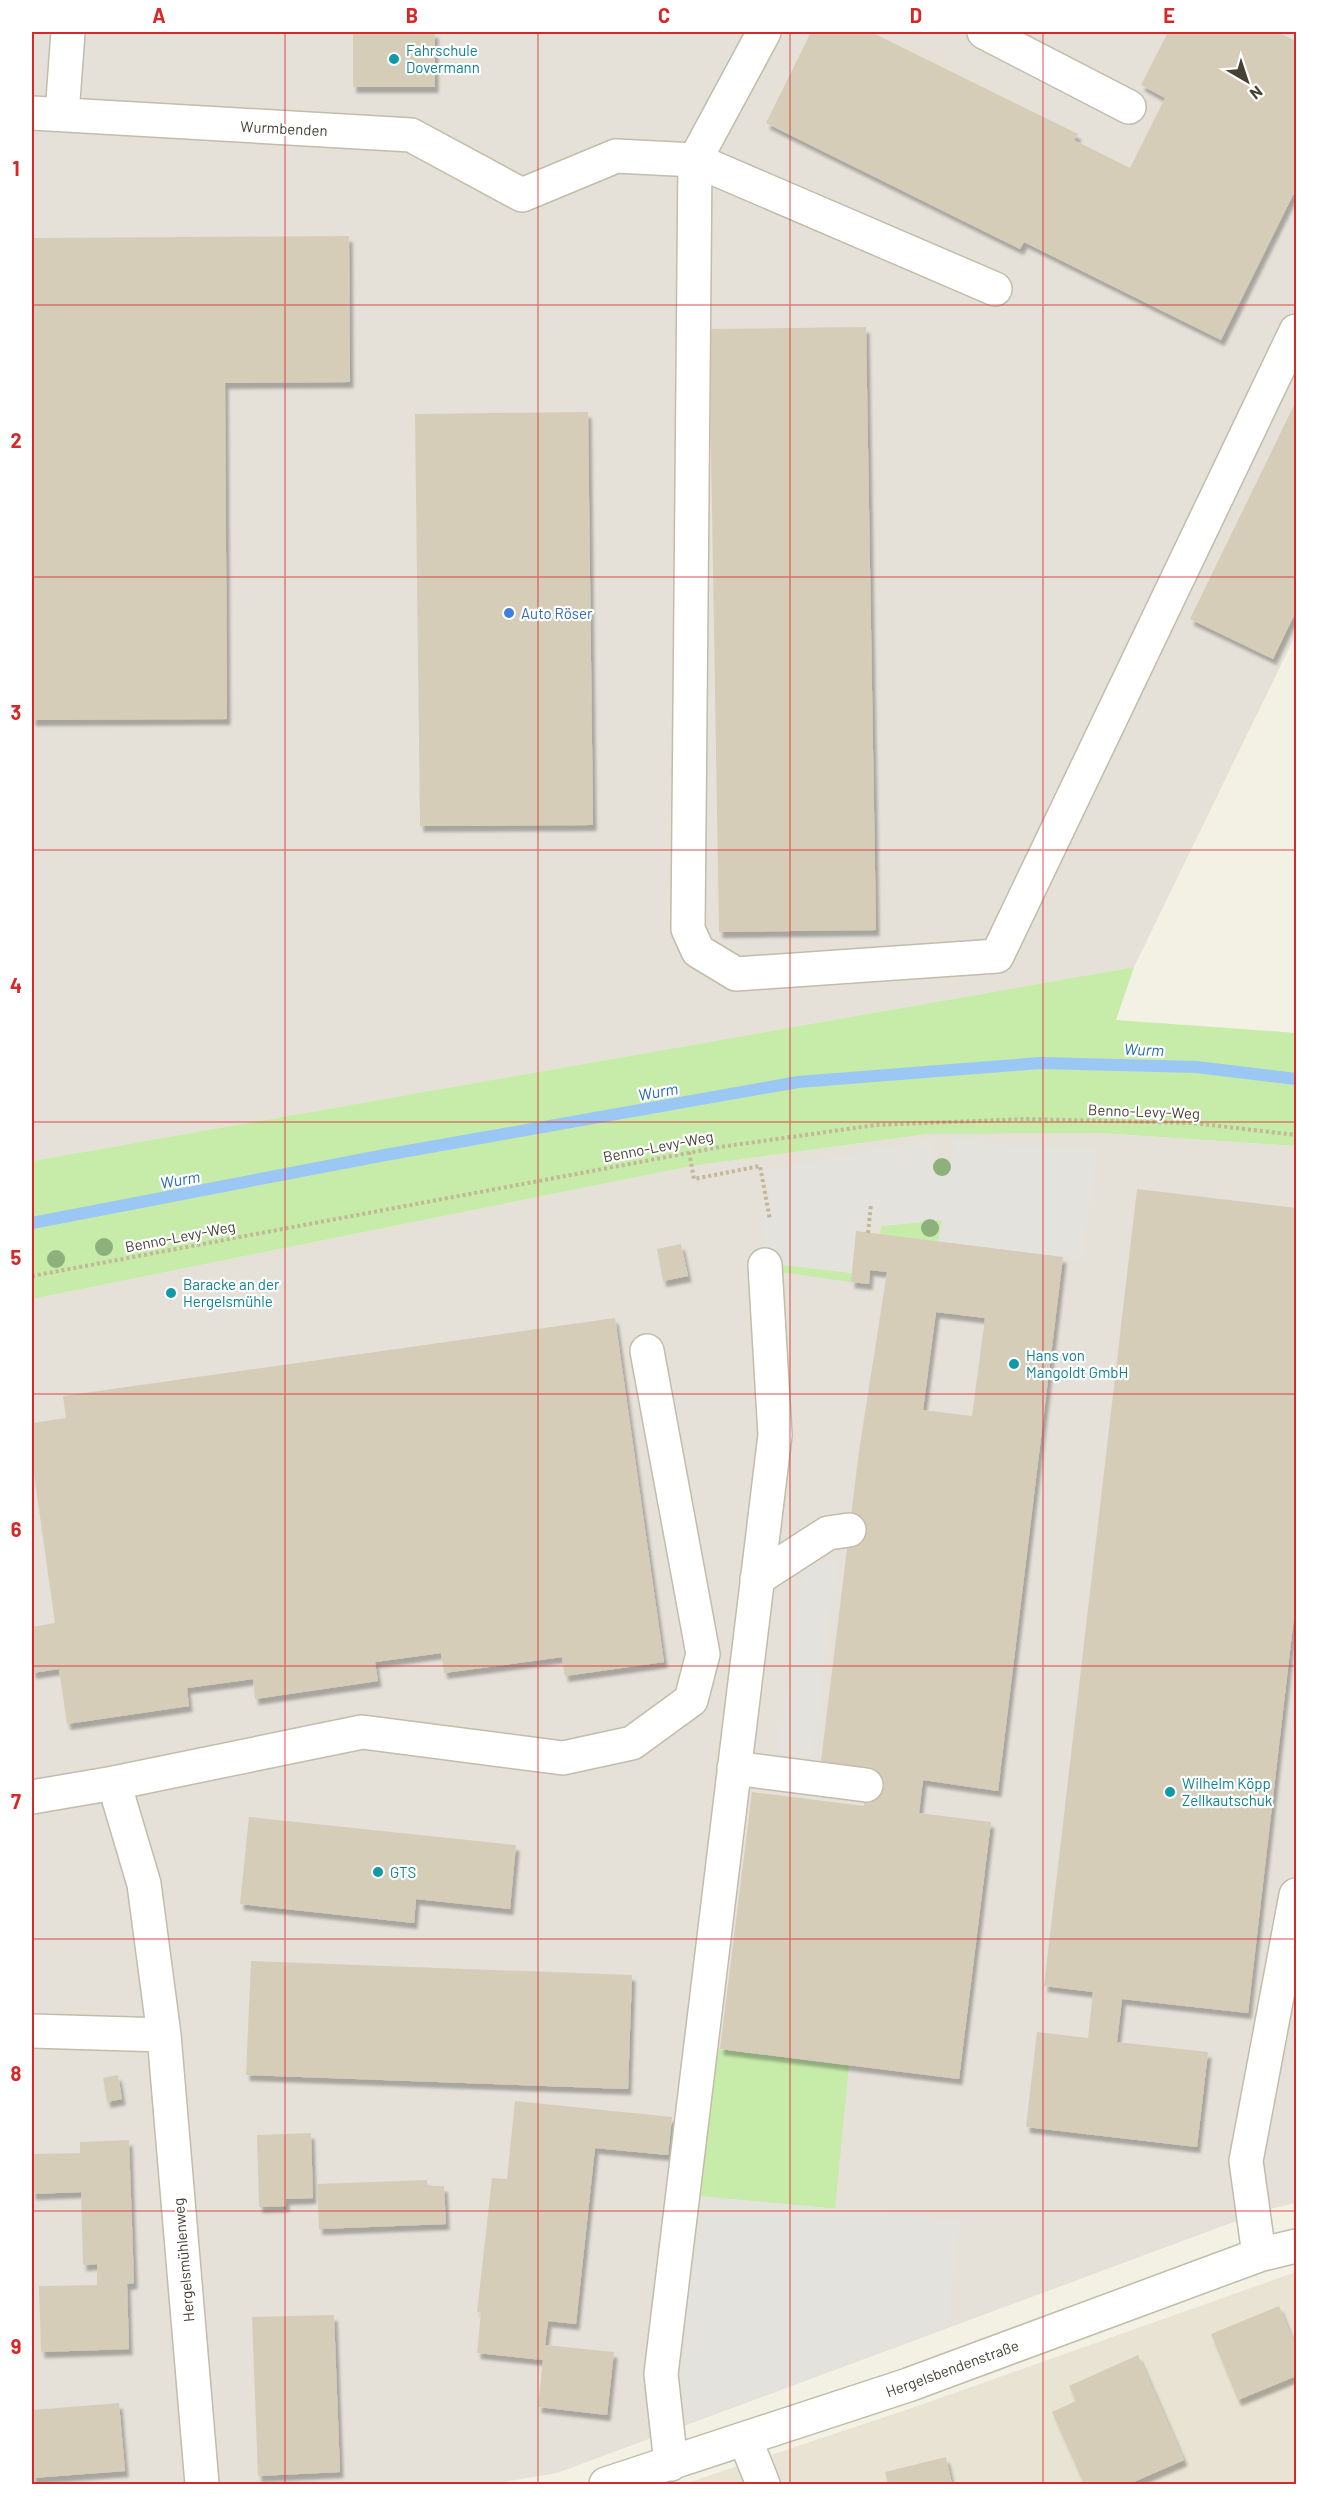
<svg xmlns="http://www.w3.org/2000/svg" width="1328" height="2516" font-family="Barlow,sans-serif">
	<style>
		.residential { fill: #e8e3d2 }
		.industrial { fill: #e5e1d9 }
		.green { fill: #c7eba9 }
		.parking { fill: #e4e2dd }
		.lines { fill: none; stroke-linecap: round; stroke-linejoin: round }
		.stream { stroke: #9bc7f5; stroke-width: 12 }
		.building { fill: #d6cdb9; fill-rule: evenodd; filter: url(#shadow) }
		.minor-casing { stroke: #c2bca9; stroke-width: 36 }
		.path { stroke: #c2b796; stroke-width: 4; stroke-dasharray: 3 3; stroke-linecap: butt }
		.minor { stroke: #fff; stroke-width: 33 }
		.tree { fill: #8eb07a }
		.grid { fill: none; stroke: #d62828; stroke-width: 1.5; stroke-opacity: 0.55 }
		.culture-dot { fill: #0f9aa8; stroke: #fff; stroke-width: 2 }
		.shop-dot { fill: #3f7fe0; stroke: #fff; stroke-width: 2 }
		.labels { text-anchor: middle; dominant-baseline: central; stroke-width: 4.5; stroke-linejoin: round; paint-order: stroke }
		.culture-label { font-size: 15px; fill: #0d838f; stroke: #fff; text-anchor: start }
		.street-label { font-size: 15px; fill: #464133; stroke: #fff }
		.shop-label { font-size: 15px; fill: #366cbe; stroke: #fff; text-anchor: start }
		.water-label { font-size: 16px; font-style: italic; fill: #256cb9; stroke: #fff }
		.neatline { fill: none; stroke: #d62828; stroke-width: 2 }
		.grid-label { font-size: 20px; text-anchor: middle; font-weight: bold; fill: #d62828 }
	</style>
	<defs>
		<filter id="shadow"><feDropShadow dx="3.5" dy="6" stdDeviation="1.5" flood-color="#0004"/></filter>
	</defs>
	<rect width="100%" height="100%" fill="#f3f0e4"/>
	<path class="residential" d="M 1296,2272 L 1296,2484 L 684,2484 L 915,2407 Z"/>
	<path class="industrial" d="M 32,32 L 1296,32 L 1296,634 L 1134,967 L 32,1161 Z
		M 1014,1132 L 1100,1133 L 1296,1146 L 1296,2203 L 1266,2210 L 557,2473 L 492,2484 L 32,2484 L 32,1299 L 692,1166 L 928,1134 Z"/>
	<path class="green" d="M 1134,967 L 1116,1020 L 1296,1033 L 1296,1146 L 1100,1133 L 928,1134 L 692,1166 L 32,1299 L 32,1161 Z
		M 942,1220 L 938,1242 L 880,1234 L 882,1226 Z
		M 775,1264 L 852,1273 L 851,1282 L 788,1273 L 777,1274 Z
		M 715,2049 L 849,2066 L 835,2209 L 699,2196 Z"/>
	<path class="parking" d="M 955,1139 L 1008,1146 L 1097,1149 L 1081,1259 L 938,1242 L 942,1220 L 882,1226 L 859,1222 L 852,1273 L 775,1264 L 765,1265 L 763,1206 L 772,1204 L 764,1171 L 930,1140 L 933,1175 L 949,1173 Z
		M 837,1559 L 812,1760 L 779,1756 L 804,1565 Z
		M 699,2196 L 961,2220 L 945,2329 L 679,2426 L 669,2366 Z"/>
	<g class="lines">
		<path class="stream" d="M 32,1223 L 385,1155 L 798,1082 L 1040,1063 L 1196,1067 L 1296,1079"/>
	</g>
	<path class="building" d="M 353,32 L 435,32 L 435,87 L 353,87 Z
		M 811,32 L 871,32 L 1078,134 L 1074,140 L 1130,168 L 1165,98 L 1141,85 L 1168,32 L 1277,32 L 1296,41 L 1296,189 L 1221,340 L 1024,242 L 1020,249 L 766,123 Z
		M 349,236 L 350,382 L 225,383 L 227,719 L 32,720 L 32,238 Z
		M 866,327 L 876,930 L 719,932 L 709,329 Z
		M 1296,401 L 1296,611 L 1273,659 L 1190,619 Z
		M 588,412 L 593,825 L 420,826 L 415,414 Z
		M 1137,1189 L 1296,1208 L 1296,1599 L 1248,2013 L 1122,1999 L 1117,2042 L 1208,2052 L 1197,2147 L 1026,2127 L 1037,2032 L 1088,2038 L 1093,1992 L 1044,1986 Z
		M 856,1231 L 1063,1257 L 998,1791 L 923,1780 L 919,1813 L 991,1822 L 959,2079 L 720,2049 L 752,1792 L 864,1806 L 866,1774 L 820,1769 L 859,1451 L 887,1272 L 870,1270 L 869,1284 L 851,1282 ZM 936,1312 L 985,1318 L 972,1416 L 923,1410 Z
		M 681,1244 L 688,1276 L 663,1281 L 657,1249 Z
		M 615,1318 L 664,1662 L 565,1676 L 562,1657 L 444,1673 L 441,1653 L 375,1662 L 378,1681 L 255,1699 L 253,1679 L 187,1688 L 189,1706 L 67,1724 L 59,1669 L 32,1673 L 32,1627 L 55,1623 L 32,1460 L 32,1423 L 66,1418 L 63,1396 Z
		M 249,1817 L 516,1845 L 510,1909 L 416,1899 L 414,1923 L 240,1904 Z
		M 251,1961 L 632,1975 L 628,2089 L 246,2075 Z
		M 118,2075 L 122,2099 L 107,2102 L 103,2078 Z
		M 515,2101 L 672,2117 L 668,2155 L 595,2148 L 576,2324 L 548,2321 L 545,2345 L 614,2352 L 607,2415 L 538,2407 L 543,2360 L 477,2353 L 481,2312 L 477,2312 L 492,2178 L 507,2179 Z
		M 311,2133 L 313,2198 L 286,2199 L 286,2206 L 259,2207 L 257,2135 Z
		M 129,2140 L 134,2283 L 127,2284 L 129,2349 L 41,2352 L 39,2286 L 97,2285 L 97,2264 L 83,2265 L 81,2192 L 32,2194 L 32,2154 L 80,2153 L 80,2142 Z
		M 427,2180 L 427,2186 L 444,2186 L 446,2224 L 319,2229 L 317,2184 Z
		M 1279,2306 L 1296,2348 L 1296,2376 L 1238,2400 L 1211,2334 Z
		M 334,2315 L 340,2472 L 258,2476 L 252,2317 Z
		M 1138,2355 L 1184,2460 L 1129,2484 L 1084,2484 L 1052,2412 L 1076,2401 L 1069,2386 Z
		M 119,2403 L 125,2471 L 32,2478 L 32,2410 Z
		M 946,2457 L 952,2484 L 888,2484 L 885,2472 Z"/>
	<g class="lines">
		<defs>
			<path id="minor" d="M 764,32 L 695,160 L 688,929 L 698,951 L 736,974 L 997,956 L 1296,331
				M 984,32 L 1129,107
				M 32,113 L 411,135 L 522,195 L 616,156 L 695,160 L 995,289
				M 62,114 L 68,32
				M 757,1579 L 828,1533 L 849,1530
				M 734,1768 L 866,1785
				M 114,1783 L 362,1732 L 563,1758 L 632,1743 L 691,1700 L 703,1654 L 647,1351
				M 32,1797 L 114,1783 L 144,1884 L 164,2035 L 32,2031
				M 164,2035 L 202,2484
				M 1259,2255 L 1246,2161 L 1296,1895
				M 745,2439 L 763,2484
				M 671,2464 L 661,2374 L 775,1435 L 765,1265
				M 606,2484 L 908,2385 L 1259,2255 L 1296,2246"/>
		</defs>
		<use href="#minor" class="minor-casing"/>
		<path class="path" d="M 689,1152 L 694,1179 L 760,1166 L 770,1220
			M 868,1233 L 871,1204
			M 32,1276 L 720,1147 L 876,1125 L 1026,1119 L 1193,1123 L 1296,1135"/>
		<use href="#minor" class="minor"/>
	</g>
	<g class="tree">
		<circle cx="942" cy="1167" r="9"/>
		<circle cx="930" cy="1228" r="9"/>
		<circle cx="104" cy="1247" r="9"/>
		<circle cx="56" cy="1259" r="9"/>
	</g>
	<path class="grid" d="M 285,32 L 285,2484M 538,32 L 538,2484M 790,32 L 790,2484M 1043,32 L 1043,2484M 32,305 L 1296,305M 32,577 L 1296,577M 32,850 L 1296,850M 32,1122 L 1296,1122M 32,1394 L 1296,1394M 32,1666 L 1296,1666M 32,1939 L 1296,1939M 32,2211 L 1296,2211"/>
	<g class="culture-dot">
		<circle cx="394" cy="59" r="6"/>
		<circle cx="171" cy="1293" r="6"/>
		<circle cx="1014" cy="1364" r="6"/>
		<circle cx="1170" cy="1792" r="6"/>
		<circle cx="378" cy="1872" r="6"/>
	</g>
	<circle class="shop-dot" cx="509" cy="613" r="6"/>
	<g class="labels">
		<g class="culture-label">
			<text x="406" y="50">Fahrschule<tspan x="406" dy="17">Dovermann</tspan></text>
			<text x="183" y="1284">Baracke an der<tspan x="183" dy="17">Hergelsmühle</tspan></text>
			<text x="1026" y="1355">Hans von<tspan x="1026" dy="17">Mangoldt GmbH</tspan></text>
			<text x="1182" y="1783">Wilhelm Köpp<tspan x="1182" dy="17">Zellkautschuk</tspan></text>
			<text x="390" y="1872">GTS</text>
		</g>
		<g class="street-label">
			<text transform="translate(284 128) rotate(3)">Wurmbenden</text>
			<text transform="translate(1144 1111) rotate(2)">Benno-Levy-Weg</text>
			<text transform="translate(658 1146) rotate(-11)">Benno-Levy-Weg</text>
			<text transform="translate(180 1236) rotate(-11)">Benno-Levy-Weg</text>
			<text transform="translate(183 2260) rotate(-95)">Hergelsmühlenweg</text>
			<text transform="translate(952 2368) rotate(-20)">Hergelsbendenstraße</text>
		</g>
		<g class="shop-label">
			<text x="521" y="613">Auto Röser</text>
		</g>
		<g class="water-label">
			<text transform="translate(1144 1049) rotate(2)">Wurm</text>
			<text transform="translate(658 1091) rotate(-10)">Wurm</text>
			<text transform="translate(180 1179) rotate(-10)">Wurm</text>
		</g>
	</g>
	<rect width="1328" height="2516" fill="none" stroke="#ffffff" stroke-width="66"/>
	<g transform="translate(1247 81) rotate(141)" stroke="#ffffff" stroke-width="4.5" paint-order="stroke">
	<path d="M0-4.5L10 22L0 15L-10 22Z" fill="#464133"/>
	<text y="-9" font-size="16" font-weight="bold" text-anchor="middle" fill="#464133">N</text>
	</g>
	<rect x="33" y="33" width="1262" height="2450" class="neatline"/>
	<g class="grid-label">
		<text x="159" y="23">A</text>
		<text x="412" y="23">B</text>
		<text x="664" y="23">C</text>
		<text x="916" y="23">D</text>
		<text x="1169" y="23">E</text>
		<text x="16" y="176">1</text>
		<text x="16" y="448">2</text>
		<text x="16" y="720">3</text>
		<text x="16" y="993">4</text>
		<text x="16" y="1265">5</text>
		<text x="16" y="1537">6</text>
		<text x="16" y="1809">7</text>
		<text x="16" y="2081">8</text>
		<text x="16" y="2354">9</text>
	</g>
</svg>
